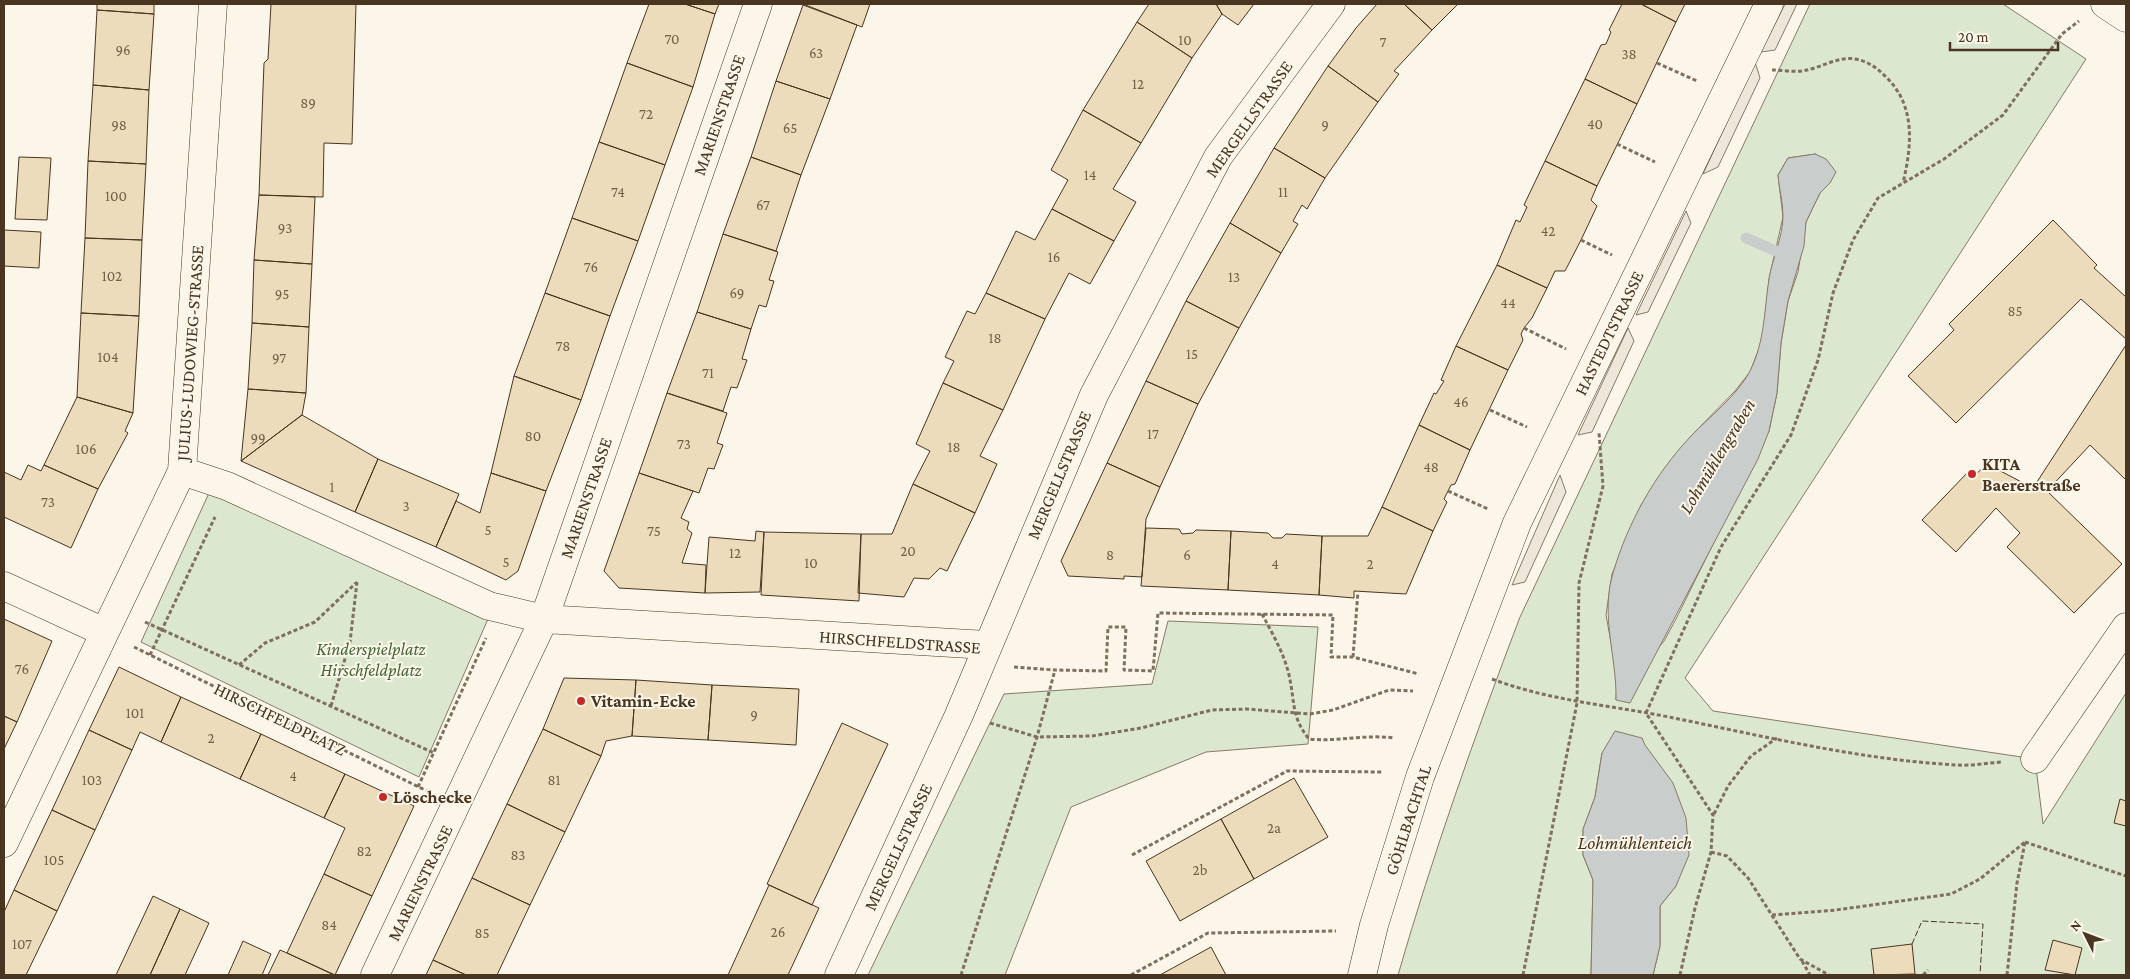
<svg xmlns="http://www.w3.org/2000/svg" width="2130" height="979" font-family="'Crimson Pro',serif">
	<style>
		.green { fill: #dce7d0; stroke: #887966; fill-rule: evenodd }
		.parking { fill: #ede7d9; stroke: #887966 }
		.water { fill: #c9cecd; stroke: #887966 }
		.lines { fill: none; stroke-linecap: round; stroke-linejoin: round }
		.stream { stroke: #c9cecd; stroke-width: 11 }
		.building { fill: #ecdcbc; stroke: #4a3520 }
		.minor-casing { stroke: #4a3520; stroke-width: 29 }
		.path { stroke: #7f6f5c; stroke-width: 3; stroke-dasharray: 4 2.5; stroke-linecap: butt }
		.minor { stroke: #fbf6e9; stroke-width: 28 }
		.fence { stroke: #4a3520; stroke-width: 1; stroke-dasharray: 6 2.5; stroke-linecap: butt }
		.poi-dot { fill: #c62828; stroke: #fbf6e9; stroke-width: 2 }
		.labels { text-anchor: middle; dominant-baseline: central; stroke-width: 4; stroke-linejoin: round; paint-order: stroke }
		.number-label { font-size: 15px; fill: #725f47 }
		.street-label { font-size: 18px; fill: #4a3520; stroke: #fbf6e9 }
		.poi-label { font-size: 18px; font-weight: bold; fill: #4a3520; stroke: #fbf6e9; text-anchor: start }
		.park-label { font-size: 18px; font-style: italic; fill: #436837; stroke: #fbf6e9 }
		.water-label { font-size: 19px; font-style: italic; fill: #4a3520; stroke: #fbf6e9 }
	</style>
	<rect width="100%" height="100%" fill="#fbf6e9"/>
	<path class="green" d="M 1810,4 L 2003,4 L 2086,59 L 1685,678 L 1713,711 L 2035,759 L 2043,824 L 2126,693 L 2126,975 L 1653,975 L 1660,946 L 1660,906 L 1676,886 L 1642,738 L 1602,753 L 1595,797 L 1583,830 L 1583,855 L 1593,880 L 1591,975 L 1398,975 C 1433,854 1475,735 1520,617 ZM 1816,154 L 1830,183 L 1820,193 L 1806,222 L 1798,272 L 1788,301 L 1781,343 L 1777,393 L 1769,431 L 1676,619 L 1664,641 L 1616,700 L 1617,675 L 1606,615 L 1612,574 L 1641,505 L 1690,437 L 1735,391 L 1750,372 L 1760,346 L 1765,322 L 1769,279 L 1783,217 L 1778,175 L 1788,158 Z
		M 209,493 L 488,619 L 419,777 L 141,642 Z
		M 1168,621 L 1318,627 L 1308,744 L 1206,752 L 1071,807 L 1005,975 L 868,975 L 1004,694 L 1152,684 Z"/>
	<path class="parking" d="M 1785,4 L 1797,4 L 1775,50 L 1761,52 Z
		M 1755,62 L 1760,78 L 1718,167 L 1703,174 Z
		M 1686,211 L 1691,223 L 1648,312 L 1636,315 Z
		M 1628,328 L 1634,341 L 1592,432 L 1578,435 Z
		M 1560,475 L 1566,492 L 1525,582 L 1512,585 Z"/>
	<path class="water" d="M 1815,154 L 1826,159 L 1836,172 L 1830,183 L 1820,193 L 1806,222 L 1804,246 L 1788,301 L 1781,343 L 1777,393 L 1769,431 L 1758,459 L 1630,703 L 1616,700 C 1617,657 1600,616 1613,573 C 1628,522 1655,474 1691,436 C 1710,416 1737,396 1750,371 C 1765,341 1764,311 1769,279 C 1772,259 1783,237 1783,216 C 1783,203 1779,188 1778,175 L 1788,158 Z
		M 1615,731 L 1642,738 L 1645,745 L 1673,783 L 1686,818 L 1689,855 L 1676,886 L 1660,906 L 1660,946 L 1653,975 L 1591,975 L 1593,880 L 1583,855 L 1583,829 L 1595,797 L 1602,753 Z"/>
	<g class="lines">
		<path class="stream" d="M 1746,238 L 1790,257"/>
	</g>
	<path class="building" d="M 97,4 L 154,4 L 154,14 L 97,10 Z
		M 271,4 L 356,4 L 352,144 L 324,143 L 323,197 L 259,195 L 264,63 L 268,59 Z
		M 649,4 L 685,4 L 715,14 L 693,87 L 627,63 Z
		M 685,4 L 719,4 L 715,14 Z
		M 803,4 L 870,4 L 862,27 Z
		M 1149,4 L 1216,4 L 1222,14 L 1192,58 L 1137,22 Z
		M 1216,4 L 1254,4 L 1238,25 L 1222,14 Z
		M 1377,4 L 1404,4 L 1432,30 L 1394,71 L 1399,74 L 1378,102 L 1328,66 L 1356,28 Z
		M 1404,4 L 1458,4 L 1432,30 Z
		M 1622,4 L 1641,4 L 1676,22 L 1637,104 L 1585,79 L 1601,45 L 1606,44 L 1611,32 L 1609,30 Z
		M 1641,4 L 1685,4 L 1676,22 Z
		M 803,5 L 857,25 L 830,99 L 776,81 Z
		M 97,10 L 154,14 L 149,90 L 93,85 Z
		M 1137,22 L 1192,58 L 1141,143 L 1083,110 Z
		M 627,63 L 693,87 L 665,165 L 599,142 Z
		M 1328,66 L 1378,102 L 1325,178 L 1274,148 Z
		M 1585,79 L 1637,104 L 1597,186 L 1545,161 Z
		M 776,81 L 830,99 L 801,175 L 751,157 Z
		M 93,85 L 149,90 L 146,164 L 88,161 Z
		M 1083,110 L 1141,143 L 1113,189 L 1136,202 L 1114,241 L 1052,209 L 1068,180 L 1051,170 Z
		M 599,142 L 665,165 L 638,241 L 572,218 Z
		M 1274,148 L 1325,178 L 1307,209 L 1302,205 L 1293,221 L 1298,224 L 1281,253 L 1230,223 Z
		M 19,157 L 51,158 L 47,220 L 15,219 Z
		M 751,157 L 801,175 L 776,251 L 723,234 Z
		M 88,161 L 146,164 L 142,240 L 85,238 Z
		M 1545,161 L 1597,186 L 1591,200 L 1597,206 L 1581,240 L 1565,271 L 1555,271 L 1547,288 L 1497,265 L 1516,220 L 1520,222 L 1527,207 L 1524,205 Z
		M 259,195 L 315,197 L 312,264 L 254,260 Z
		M 1052,209 L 1114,241 L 1090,284 L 1069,273 L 1045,319 L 986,293 L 1016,231 L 1035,240 Z
		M 572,218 L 638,241 L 610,316 L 545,293 Z
		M 2053,220 L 2097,265 L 2094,268 L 2126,297 L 2126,339 L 2081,299 L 1956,423 L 1908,376 L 1954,330 L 1949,324 Z
		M 1230,223 L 1281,253 L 1239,328 L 1186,301 Z
		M 4,230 L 41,232 L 39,268 L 4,266 Z
		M 723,234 L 778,252 L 769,280 L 774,281 L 766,307 L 759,305 L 751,329 L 697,312 Z
		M 85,238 L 142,240 L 139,316 L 81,313 Z
		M 254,260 L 312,264 L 309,327 L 252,323 Z
		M 1497,265 L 1547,288 L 1532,318 L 1524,328 L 1521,334 L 1523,340 L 1508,370 L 1456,346 Z
		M 545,293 L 610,316 L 581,400 L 514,376 Z
		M 986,293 L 1045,319 L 1003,410 L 943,383 L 954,361 L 945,357 L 967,311 L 975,314 Z
		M 1186,301 L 1239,328 L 1198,404 L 1146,381 Z
		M 697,312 L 751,329 L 742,359 L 747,360 L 737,388 L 731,387 L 723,411 L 667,393 Z
		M 81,313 L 139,316 L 133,413 L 77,397 Z
		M 252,323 L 309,327 L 306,393 L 248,389 Z
		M 2126,345 L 2126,480 L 2090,445 L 2047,491 L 2122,564 L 2074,613 L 2007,547 L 2020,533 L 1996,508 L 1956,552 L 1922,520 L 1969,471 L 1974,476 L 1987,464 L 2033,488 Z
		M 1456,346 L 1508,370 L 1470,450 L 1419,425 L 1434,393 L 1436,394 L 1444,381 L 1441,380 Z
		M 514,376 L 581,400 L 546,491 L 491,473 Z
		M 1146,381 L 1198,404 L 1160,487 L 1107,463 Z
		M 943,383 L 1003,410 L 980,456 L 997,464 L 975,513 L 913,484 L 930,451 L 916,444 Z
		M 248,389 L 306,393 L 302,415 L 241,461 Z
		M 667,393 L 727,413 L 717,443 L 723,445 L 714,469 L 708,468 L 699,493 L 639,473 Z
		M 77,397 L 133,413 L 125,431 L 128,433 L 98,489 L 44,465 Z
		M 302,415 L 378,459 L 355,512 L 241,461 Z
		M 1419,425 L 1470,450 L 1455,484 L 1451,485 L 1444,499 L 1447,502 L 1433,531 L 1382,507 Z
		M 378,459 L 459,494 L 436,547 L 355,512 Z
		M 1107,463 L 1160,487 L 1146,519 L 1142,577 L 1124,576 L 1124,579 L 1068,576 L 1061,561 Z
		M 28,465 L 41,471 L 44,465 L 98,489 L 71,548 L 4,517 L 4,472 L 21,480 Z
		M 491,473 L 546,491 L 518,571 L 506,580 L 436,547 L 456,501 L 480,513 Z
		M 639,473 L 693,491 L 681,518 L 689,522 L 687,529 L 692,533 L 682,563 L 706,565 L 705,593 L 619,588 L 604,571 Z
		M 913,484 L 975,513 L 947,571 L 940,568 L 929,579 L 914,578 L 904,597 L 858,593 L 861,534 L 892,534 Z
		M 1382,507 L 1433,531 L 1406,594 L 1354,591 L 1354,598 L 1319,595 L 1322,536 L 1368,536 Z
		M 1146,528 L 1179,529 L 1182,534 L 1193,533 L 1196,530 L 1231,531 L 1228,590 L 1141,586 Z
		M 756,531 L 764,532 L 760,592 L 705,593 L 709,537 L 755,541 Z
		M 1231,531 L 1268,533 L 1273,538 L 1282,538 L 1286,534 L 1322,536 L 1319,595 L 1228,590 Z
		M 764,532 L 861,534 L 859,601 L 761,595 Z
		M 4,619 L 52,641 L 17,722 L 4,716 Z
		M 119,667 L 181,697 L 161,742 L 140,732 L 132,750 L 89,730 Z
		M 564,678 L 636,680 L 632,736 L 606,741 L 601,756 L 543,729 Z
		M 636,680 L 712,685 L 708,740 L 632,736 Z
		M 712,685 L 799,689 L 796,745 L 708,740 Z
		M 181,697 L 261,734 L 240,779 L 161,742 Z
		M 4,716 L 17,722 L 4,749 Z
		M 842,723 L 888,744 L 812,905 L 767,884 Z
		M 543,729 L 601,756 L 565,832 L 507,804 Z
		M 89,730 L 132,750 L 95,830 L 52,810 Z
		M 261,734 L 345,774 L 324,818 L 240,779 Z
		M 345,774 L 414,806 L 372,896 L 324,874 L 345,828 L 324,818 Z
		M 1294,778 L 1328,837 L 1254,879 L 1221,819 Z
		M 2120,799 L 2126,801 L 2126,826 L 2114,823 Z
		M 507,804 L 565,832 L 530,905 L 472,878 Z
		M 52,810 L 95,830 L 57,911 L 14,890 Z
		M 1221,819 L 1254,879 L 1180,921 L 1146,861 Z
		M 324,874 L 372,896 L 335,975 L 287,953 Z
		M 472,878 L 530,905 L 497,975 L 466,975 L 433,960 Z
		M 769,885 L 819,908 L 788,975 L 728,975 Z
		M 14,890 L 57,911 L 26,975 L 4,975 L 4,912 Z
		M 153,896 L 180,909 L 150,975 L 116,975 Z
		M 180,909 L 209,923 L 185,975 L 150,975 Z
		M 2053,940 L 2082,948 L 2075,975 L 2045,970 Z
		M 243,941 L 271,954 L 262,975 L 228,975 Z
		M 1912,944 L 1915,974 L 1874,975 L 1871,949 Z
		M 1211,947 L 1226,975 L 1160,975 Z
		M 280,950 L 287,953 L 334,975 L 268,975 Z
		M 433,960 L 466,975 L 426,975 Z"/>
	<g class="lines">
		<defs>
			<path id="minor" d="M 2105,4 L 2126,18
				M 182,471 L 227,486 L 489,606 L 544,619 L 987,645
				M 4,586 L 104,632
				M 2035,759 L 2126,627
				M 4,843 L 182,471 L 213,4
				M 375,975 L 544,619 L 758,4
				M 839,975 L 959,715 L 1094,395 L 1218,157 L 1331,4
				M 1362,975 L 1374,925 L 1420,777 L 1517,523 L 1769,4"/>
		</defs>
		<use href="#minor" class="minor-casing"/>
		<path class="path" d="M 1657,63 L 1697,81
			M 1772,70 C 1783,70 1796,73 1807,70 C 1822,67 1839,56 1855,59 C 1867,61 1876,67 1885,76 C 1916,105 1912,145 1903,183
			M 1617,144 L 1655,162
			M 1581,240 L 1612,255
			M 1524,328 L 1566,349
			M 1490,410 L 1527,427
			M 1448,491 L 1488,509
			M 1262,614 C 1272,633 1284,653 1289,675 C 1295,701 1291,717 1309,739 C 1338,742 1366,734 1394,738
			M 145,622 L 434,753
			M 134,647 L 427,791
			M 150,655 L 215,517
			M 1353,657 L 1358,591
			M 239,665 L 265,643 L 315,622 L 357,582
			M 1014,667 L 1055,670 L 1106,671 L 1108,627 L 1126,627 L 1124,670 L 1153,671 L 1158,613 L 1333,615 L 1331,657 L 1353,657 L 1419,674
			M 1492,679 C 1551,701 1609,705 1669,717 C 1763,736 1861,760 1957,765 C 1972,766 1987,763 2002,762
			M 331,706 L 350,642 L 357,582
			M 990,723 L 1037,737 L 1092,736 L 1141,728 L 1212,710 L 1247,709 L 1310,714 L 1333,710 L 1389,690 L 1413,691
			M 418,787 L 486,638
			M 1714,814 L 1728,786 L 1751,756 L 1777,738
			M 2025,842 L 2126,876
			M 1711,852 L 1727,856 L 1748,878 L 1800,959 L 1829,975
			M 1132,855 L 1287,771 L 1382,772
			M 1772,915 L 1836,910 L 1951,894 L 1980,879 L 2025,842
			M 1802,961 L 1810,975
			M 961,975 L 1037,737 L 1055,670
			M 1131,975 L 1208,933 L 1336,931
			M 1523,975 L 1577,703 L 1579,583 L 1603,486 L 1599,433
			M 1680,975 L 1695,908 L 1711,852 L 1713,815 L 1646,713 L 1721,547 L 1791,435 L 1818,360 L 1833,293 L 1853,240 L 1878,198 L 1944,159 L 2003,115 L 2062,34 L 2079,21
			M 1923,975 L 1928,970
			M 2007,975 L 2017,883 L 2025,842"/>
		<use href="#minor" class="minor"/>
		<path class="fence" d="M 1912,944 L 1922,921 L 1983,924 L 1980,975"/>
	</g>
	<g class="poi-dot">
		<circle cx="1972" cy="474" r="5"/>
		<circle cx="581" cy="701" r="5"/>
		<circle cx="383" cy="797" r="5"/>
	</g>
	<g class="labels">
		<g class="number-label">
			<text x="672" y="39">70</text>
			<text x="1185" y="40">10</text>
			<text x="1383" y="42">7</text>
			<text x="123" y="50">96</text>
			<text x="816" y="53">63</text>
			<text x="1629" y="54">38</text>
			<text x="1138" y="84">12</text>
			<text x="308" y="103">89</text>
			<text x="646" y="114">72</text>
			<text x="1595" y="124">40</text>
			<text x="119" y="125">98</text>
			<text x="1325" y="125">9</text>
			<text x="790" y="128">65</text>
			<text x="1090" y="175">14</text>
			<text x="618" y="192">74</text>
			<text x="1283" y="192">11</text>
			<text x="116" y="196">100</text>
			<text x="763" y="205">67</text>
			<text x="285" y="228">93</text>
			<text x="1548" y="231">42</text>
			<text x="1054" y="257">16</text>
			<text x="591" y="267">76</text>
			<text x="112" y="276">102</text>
			<text x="1234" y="277">13</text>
			<text x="737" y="293">69</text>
			<text x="282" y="294">95</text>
			<text x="1508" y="303">44</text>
			<text x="2015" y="311">85</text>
			<text x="995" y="338">18</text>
			<text x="563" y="346">78</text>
			<text x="1192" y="354">15</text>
			<text x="108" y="357">104</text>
			<text x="279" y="358">97</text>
			<text x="708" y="373">71</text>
			<text x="1461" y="402">46</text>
			<text x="1153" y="434">17</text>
			<text x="533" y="436">80</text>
			<text x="258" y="438">99</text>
			<text x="684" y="444">73</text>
			<text x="954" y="447">18</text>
			<text x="86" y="449">106</text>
			<text x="1431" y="467">48</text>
			<text x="332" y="487">1</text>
			<text x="48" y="502">73</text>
			<text x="406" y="506">3</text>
			<text x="488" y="530">5</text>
			<text x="654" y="531">75</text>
			<text x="908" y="551">20</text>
			<text x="735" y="553">12</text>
			<text x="1110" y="555">8</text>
			<text x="1187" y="555">6</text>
			<text x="506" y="562">5</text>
			<text x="811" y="563">10</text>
			<text x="1275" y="564">4</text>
			<text x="1370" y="564">2</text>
			<text x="22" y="669">76</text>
			<text x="135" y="713">101</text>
			<text x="754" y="715">9</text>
			<text x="211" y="738">2</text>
			<text x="293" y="776">4</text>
			<text x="92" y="780">103</text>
			<text x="554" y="780">81</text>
			<text x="1274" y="828">2a</text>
			<text x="364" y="851">82</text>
			<text x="518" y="855">83</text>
			<text x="54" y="860">105</text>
			<text x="1200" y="870">2b</text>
			<text x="329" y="925">84</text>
			<text x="778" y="932">26</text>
			<text x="482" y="933">85</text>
			<text x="22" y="944">107</text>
		</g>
		<g class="street-label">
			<text transform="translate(719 115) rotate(-71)">MARIENSTRASSE</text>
			<text transform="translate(1249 119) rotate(-55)">MERGELLSTRASSE</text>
			<text transform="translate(1609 333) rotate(-64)">HASTEDTSTRASSE</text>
			<text transform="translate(190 353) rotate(-86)">JULIUS-LUDOWIEG-STRASSE</text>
			<text transform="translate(1059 475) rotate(-67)">MERGELLSTRASSE</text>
			<text transform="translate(586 498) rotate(-71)">MARIENSTRASSE</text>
			<text transform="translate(900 642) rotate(4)">HIRSCHFELDSTRASSE</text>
			<text transform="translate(280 719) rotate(26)">HIRSCHFELDPLATZ</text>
			<text transform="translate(1408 820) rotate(-72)">GÖHLBACHTAL</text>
			<text transform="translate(898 847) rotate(-65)">MERGELLSTRASSE</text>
			<text transform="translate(420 883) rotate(-64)">MARIENSTRASSE</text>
		</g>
		<g class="poi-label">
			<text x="1982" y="464">KITA<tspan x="1982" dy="21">Baererstraße</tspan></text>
			<text x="591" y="701">Vitamin-Ecke</text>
			<text x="393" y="797">Löschecke</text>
		</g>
		<g class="park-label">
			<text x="371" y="649">Kinderspielplatz<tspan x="371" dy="21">Hirschfeldplatz</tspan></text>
		</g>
		<g class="water-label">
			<text transform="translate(1717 456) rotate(-59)">Lohmühlengraben</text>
			<text x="1635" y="842">Lohmühlenteich</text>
		</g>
	</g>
	<rect width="2130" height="979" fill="none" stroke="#4a3520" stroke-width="10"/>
	<g transform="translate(2085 934) rotate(312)" stroke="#fbf6e9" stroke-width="4" paint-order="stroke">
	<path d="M0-4L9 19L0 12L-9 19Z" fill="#4a3520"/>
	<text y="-8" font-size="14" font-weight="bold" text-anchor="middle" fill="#4a3520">N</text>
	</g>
	<path d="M1950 42v8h108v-8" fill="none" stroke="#4a3520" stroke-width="2.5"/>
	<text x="1958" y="42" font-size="15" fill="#4a3520" stroke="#fbf6e9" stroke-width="4" paint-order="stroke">20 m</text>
</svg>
